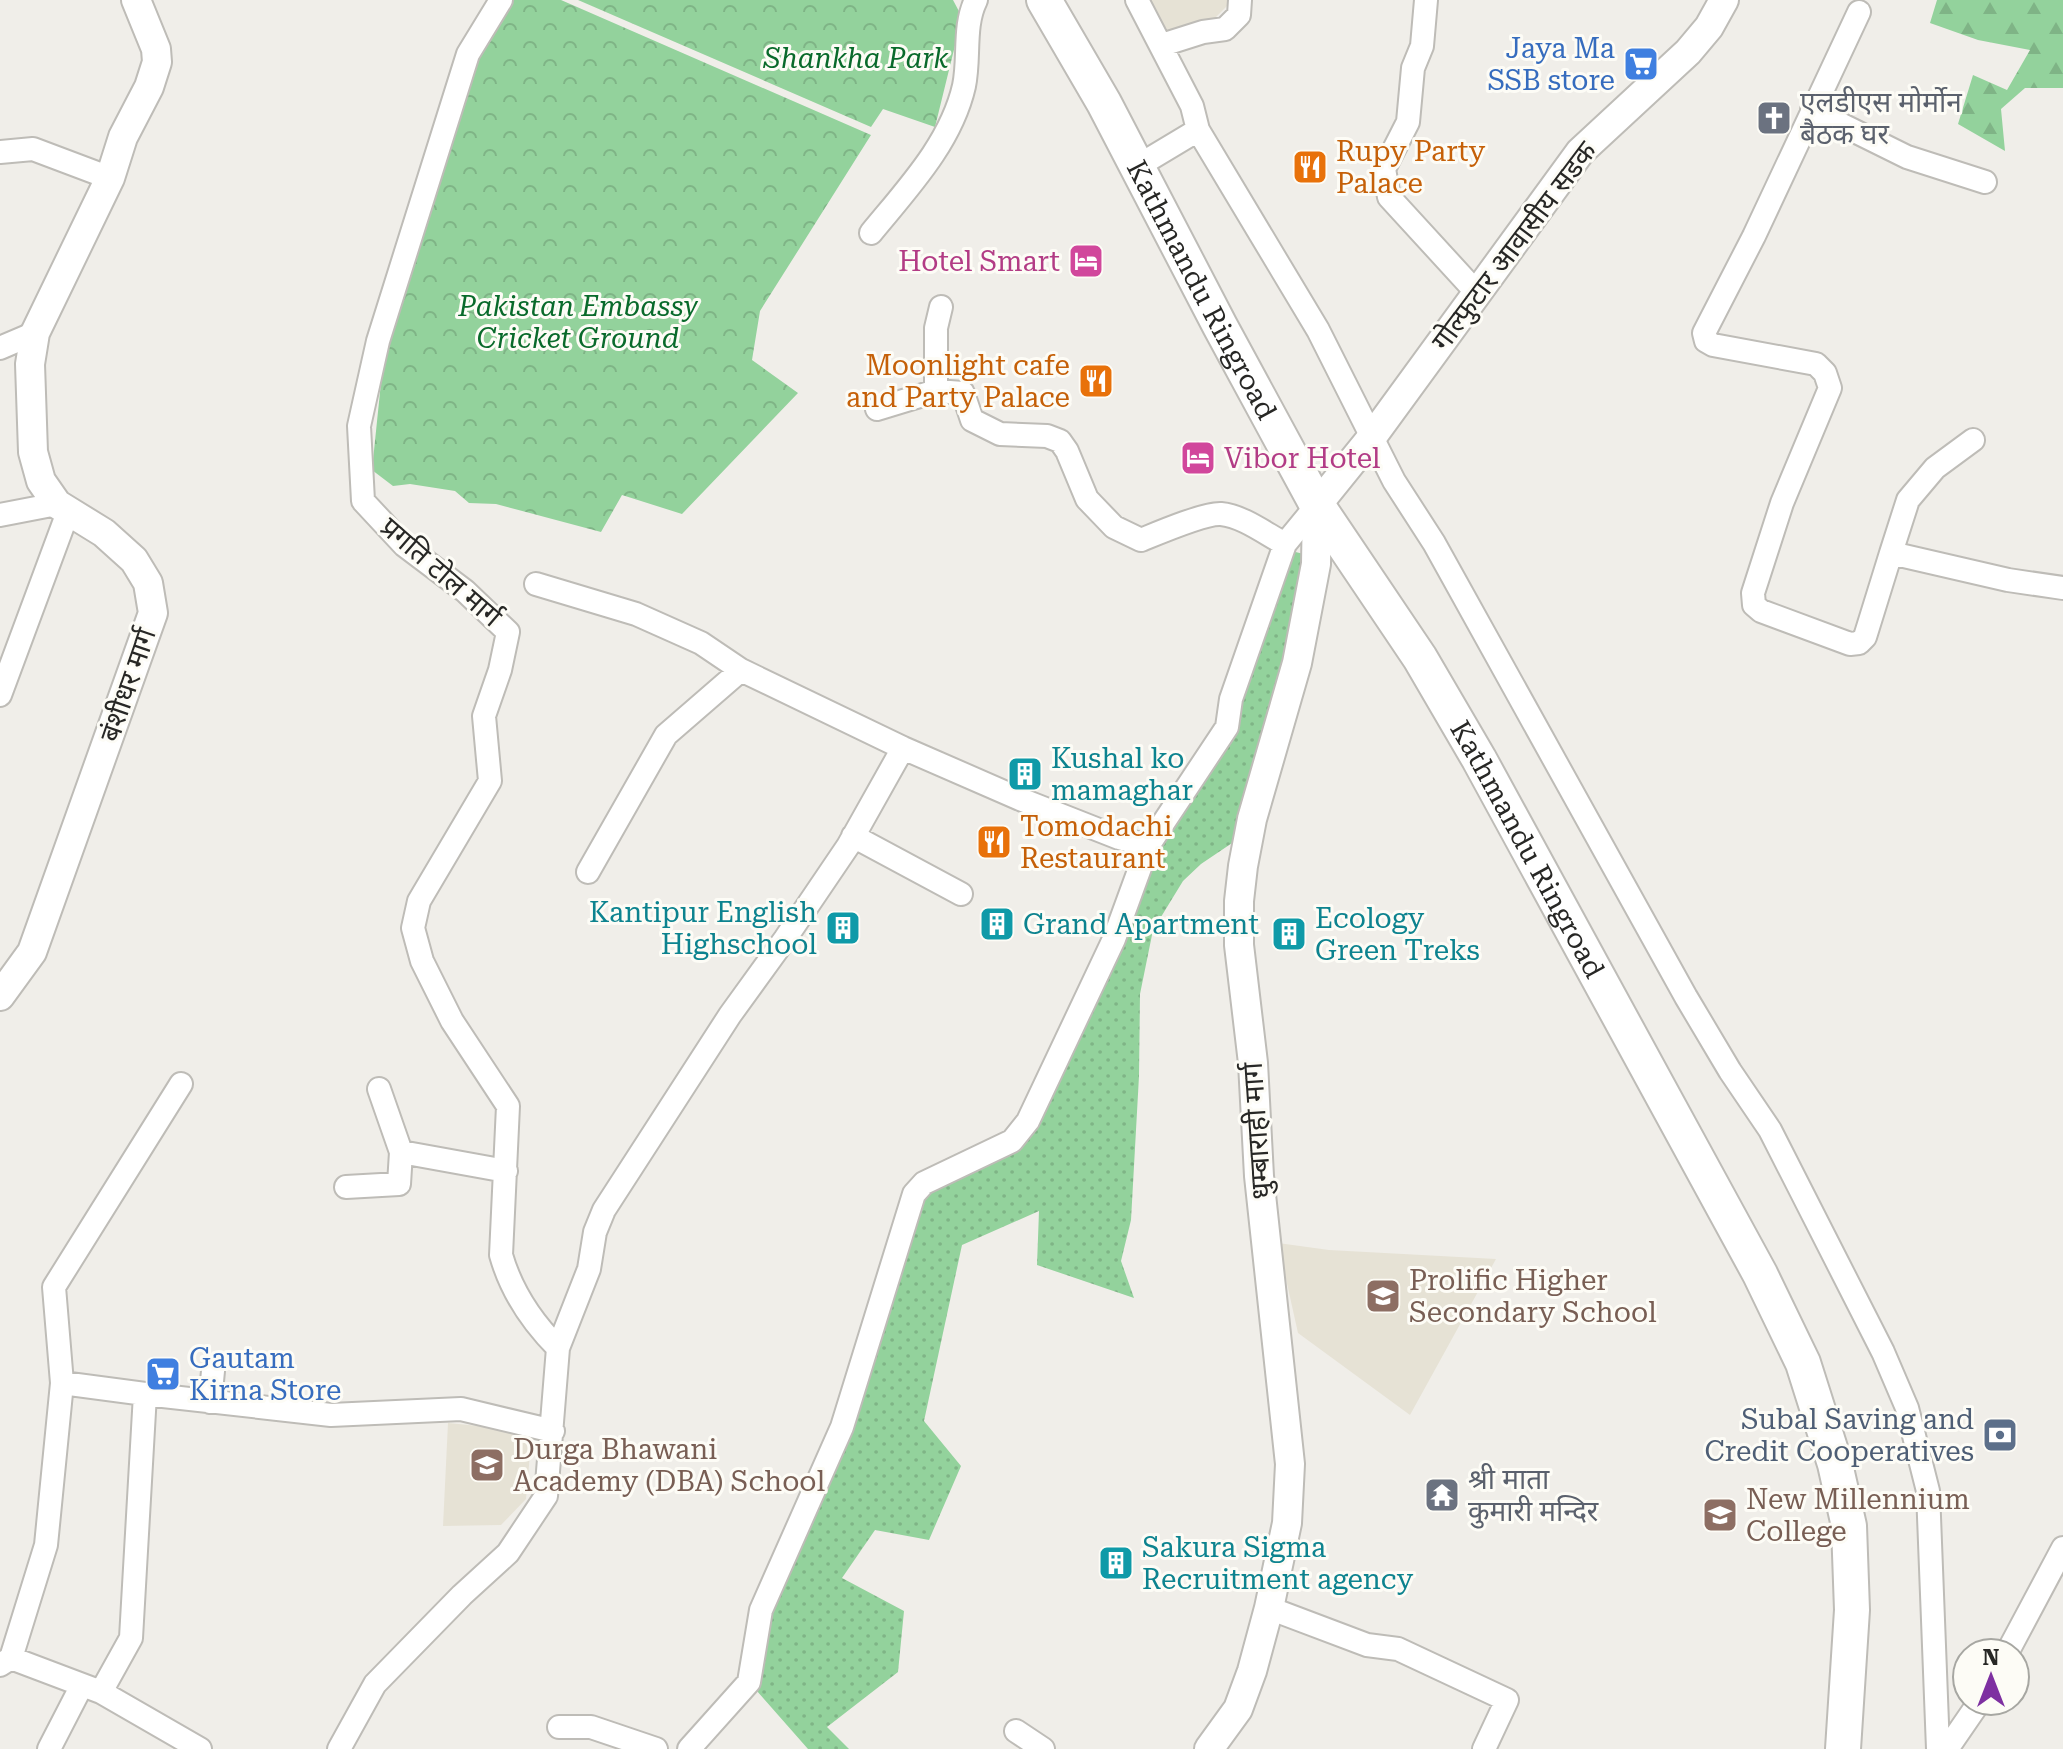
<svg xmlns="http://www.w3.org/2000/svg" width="2063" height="1749" font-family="'Roboto Serif','Noto Sans Devanagari',serif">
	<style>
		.built { fill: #e6e2d5 }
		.grass { fill: url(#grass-dots) }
		.forest { fill: url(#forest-firs) }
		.park { fill: url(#park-crowns) }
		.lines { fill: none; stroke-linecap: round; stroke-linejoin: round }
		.minor-casing { stroke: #bebcb7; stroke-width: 26 }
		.major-casing { stroke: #bebcb7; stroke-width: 32 }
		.highway-casing { stroke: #bebcb7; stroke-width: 38 }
		.minor { stroke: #fff; stroke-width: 22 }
		.major { stroke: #fff; stroke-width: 28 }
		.highway { stroke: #fff; stroke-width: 34 }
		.labels { text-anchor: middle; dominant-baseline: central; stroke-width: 6; stroke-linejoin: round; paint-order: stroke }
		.shop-label { font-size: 28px; fill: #366cbe; stroke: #fdfcf6; text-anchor: end }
		.park-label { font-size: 28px; font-style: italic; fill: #096a2b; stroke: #fdfcf6 }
		.worship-label { font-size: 28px; fill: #5b616d; stroke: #fdfcf6; text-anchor: start }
		.food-label { font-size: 28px; fill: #c56008; stroke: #fdfcf6; text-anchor: start }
		.street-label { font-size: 28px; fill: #272725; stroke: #fdfcf6 }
		.hotel-label { font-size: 28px; fill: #b23c85; stroke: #fdfcf6; text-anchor: end }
		.culture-label { font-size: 28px; fill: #0d838f; stroke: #fdfcf6; text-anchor: start }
		.education-label { font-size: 28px; fill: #785e54; stroke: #fdfcf6; text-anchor: start }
		.service-label { font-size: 28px; fill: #4e5e75; stroke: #fdfcf6; text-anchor: end }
	</style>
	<defs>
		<pattern id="grass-dots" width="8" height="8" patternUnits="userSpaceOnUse" patternTransform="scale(2)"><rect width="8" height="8" fill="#93d29c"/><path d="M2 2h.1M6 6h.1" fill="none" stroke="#7fb486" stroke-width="1.8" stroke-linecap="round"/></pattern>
		<pattern id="forest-firs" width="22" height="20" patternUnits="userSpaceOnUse" patternTransform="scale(2)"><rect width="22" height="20" fill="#93d29c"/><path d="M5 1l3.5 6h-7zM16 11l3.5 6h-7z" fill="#7fb486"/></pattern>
		<pattern id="park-crowns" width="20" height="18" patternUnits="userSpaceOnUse" patternTransform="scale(2)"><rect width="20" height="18" fill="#93d29c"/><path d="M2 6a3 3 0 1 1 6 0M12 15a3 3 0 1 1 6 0" fill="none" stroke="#7fb486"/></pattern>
	</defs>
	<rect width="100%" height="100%" fill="#f0eee9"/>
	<path class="built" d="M 1144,0 L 1227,0 L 1227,6 L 1203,30 L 1168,31 Z
		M 1278,1243 L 1329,1250 L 1496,1259 L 1410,1415 L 1298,1333 Z
		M 448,1423 L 532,1431 L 526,1499 L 501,1525 L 443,1526 Z"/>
	<path class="grass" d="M 1283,549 L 1308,555 L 1241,837 L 1201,864 L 1183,881 L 1153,930 L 1140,994 L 1139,1076 L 1131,1220 L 1121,1261 L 1134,1298 L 1037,1265 L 1039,1211 L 962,1245 L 924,1421 L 961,1466 L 929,1540 L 875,1530 L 842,1578 L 904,1611 L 898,1672 L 827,1727 L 849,1749 L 808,1749 L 749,1682 L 759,1620 L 924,1183 L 1028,1121 L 1148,846 L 1227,727 Z"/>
	<path class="forest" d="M 1937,0 L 2063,0 L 2063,88 L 2025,88 L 2001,109 L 2005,151 L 1958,124 L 1973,75 L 2007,90 L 2030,50 L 1978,40 L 1930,23 Z"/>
	<path class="park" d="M 514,0 L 561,0 L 871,135 L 760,311 L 752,360 L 798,393 L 682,514 L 622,495 L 601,532 L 496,504 L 469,503 L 455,491 L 410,484 L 393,486 L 372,470 L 383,363 L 424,206 L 477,61 L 504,11 Z
		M 578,0 L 953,0 L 962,17 L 935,127 L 883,109 L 871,127 Z"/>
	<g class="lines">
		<defs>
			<path id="minor" d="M 501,0 L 468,54 L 378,341 L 359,426 L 363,501 L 404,545 L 465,591 L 508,632 L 500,670 L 484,716 L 490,781 L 419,901 L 413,928 L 422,961 L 452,1021 L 508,1106 L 501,1255 C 511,1290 532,1322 558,1348
				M 1137,0 L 1192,106 L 1198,130 L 1318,330 L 1394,481 L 1434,543 L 1686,997 L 1730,1071 L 1770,1130 L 1883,1352 L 1907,1408 L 1928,1491 L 1938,1749
				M 1426,0 L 1422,46 L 1413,68 L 1408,122 L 1384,169 L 1389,197 L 1477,293
				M 1859,12 L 1754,236 L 1704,333 L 1706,341 L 1713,345 L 1816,364 L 1825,373 L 1830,388 L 1782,503 L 1753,593 L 1754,605 L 1761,611 L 1850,644 L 1859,643 L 1865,637 L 1891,553 L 2008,580 L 2063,588
				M 1162,45 L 1203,32 L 1225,29 L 1239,15 L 1240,0
				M 1812,110 L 1907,157 L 1985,182
				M 0,152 L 33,149 L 110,178
				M 1138,166 L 1198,130
				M 871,233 C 907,189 951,143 964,86 C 970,58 963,26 976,0
				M 0,348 L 35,333
				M 936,391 L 936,328 L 941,307
				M 877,409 L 936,391 L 963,393 L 972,420 L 1000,434 L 1047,436 L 1060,441 L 1067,451 L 1087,499 L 1114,527 L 1141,540 C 1158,533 1205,513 1221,514 C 1243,516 1266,534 1285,544
				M 0,515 L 57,504
				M 1891,553 L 1908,500 L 1935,468 L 1973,440
				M 536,584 L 636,614 L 701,643 L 741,670 L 903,748 L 1020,799 L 1119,838 L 1148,846 L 1227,727 L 1231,699 L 1285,544 L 1317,505
				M 0,695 L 68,512
				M 853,836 L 961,894
				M 588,872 L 666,735 L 741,670
				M 379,1089 L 401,1152 L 506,1171
				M 346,1187 L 399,1184 L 401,1152
				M 62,1383 L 145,1394 L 131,1638 L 101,1692
				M 145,1394 L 331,1415 L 461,1409 L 553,1431
				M 210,1402 L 213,1371
				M 1269,1608 L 1367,1645 L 1398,1649 L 1507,1700 L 1484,1749
				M 2007,1653 L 2063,1548
				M 11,1658 L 101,1692 L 200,1749
				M 0,1665 L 11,1658 L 46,1545 L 62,1383 L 54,1287 L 181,1084
				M 559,1727 L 591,1727 L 656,1749
				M 1016,1731 L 1043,1749
				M 49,1749 L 82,1685
				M 339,1749 L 375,1684 L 462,1595 L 508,1553 L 546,1496 L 558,1348 L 589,1269 L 595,1232 L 604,1210 L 730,1015 L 785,939 L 848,846 L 903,748
				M 689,1749 L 749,1682 L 761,1610 L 842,1427 L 914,1194 L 924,1183 L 1012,1141 L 1028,1121 L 1114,939 L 1148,846
				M 1947,1749 L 1980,1701"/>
			<path id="major" d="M 0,996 L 32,952 L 153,613 L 148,583 L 134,560 L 104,533 L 57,504 L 41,481 L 33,452 L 30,364 L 35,333 L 110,178 L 123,137 L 149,87 L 157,62 L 156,49 L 136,0
				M 1209,1749 L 1238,1709 L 1252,1671 L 1269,1608 L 1287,1523 L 1290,1464 L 1259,1176 L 1253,1063 L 1239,945 L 1239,901 L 1243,866 L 1252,819 L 1297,663 L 1316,564 L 1317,505 L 1372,437 L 1580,152 L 1688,52 L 1709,27 L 1724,0"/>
			<g id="highway">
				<path id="s1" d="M 1044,0 L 1104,103 L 1220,326 L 1317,505 L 1420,658 L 1479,759 L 1760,1274 L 1803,1363 L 1835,1464 L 1849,1526 L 1852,1610 L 1843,1749"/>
			</g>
		</defs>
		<use href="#minor" class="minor-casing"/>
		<use href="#major" class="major-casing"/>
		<use href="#highway" class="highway-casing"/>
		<use href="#minor" class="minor"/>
		<use href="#major" class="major"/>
		<use href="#highway" class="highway"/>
	</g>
	<defs>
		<symbol id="supermarket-square" viewBox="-11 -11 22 22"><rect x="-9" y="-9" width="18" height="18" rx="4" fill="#3f7fe0" stroke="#fdfcf6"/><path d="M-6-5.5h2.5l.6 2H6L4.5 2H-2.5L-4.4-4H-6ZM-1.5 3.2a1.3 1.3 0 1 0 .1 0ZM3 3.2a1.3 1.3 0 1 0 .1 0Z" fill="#fff"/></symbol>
		<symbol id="church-square" viewBox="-11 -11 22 22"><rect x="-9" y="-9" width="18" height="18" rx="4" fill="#6b7280" stroke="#fdfcf6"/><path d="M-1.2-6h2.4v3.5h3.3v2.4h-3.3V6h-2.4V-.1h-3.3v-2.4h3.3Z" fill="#fff"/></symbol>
		<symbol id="restaurant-square" viewBox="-11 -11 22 22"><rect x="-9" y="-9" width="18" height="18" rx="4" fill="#e8710a" stroke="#fdfcf6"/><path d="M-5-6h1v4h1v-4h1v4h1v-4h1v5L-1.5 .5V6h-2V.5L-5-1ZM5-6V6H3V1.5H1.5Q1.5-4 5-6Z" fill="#fff"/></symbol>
		<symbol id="hotel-square" viewBox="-11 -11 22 22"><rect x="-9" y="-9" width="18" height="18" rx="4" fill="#d1479c" stroke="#fdfcf6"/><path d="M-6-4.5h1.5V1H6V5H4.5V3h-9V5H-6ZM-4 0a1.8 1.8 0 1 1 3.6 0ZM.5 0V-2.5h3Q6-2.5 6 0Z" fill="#fff"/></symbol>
		<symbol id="building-square" viewBox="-11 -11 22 22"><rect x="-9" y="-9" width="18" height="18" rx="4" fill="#0f9aa8" stroke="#fdfcf6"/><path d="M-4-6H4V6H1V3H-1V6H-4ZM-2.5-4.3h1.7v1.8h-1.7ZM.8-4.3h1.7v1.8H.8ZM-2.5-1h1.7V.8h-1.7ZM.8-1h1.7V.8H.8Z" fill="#fff"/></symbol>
		<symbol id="university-square" viewBox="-11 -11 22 22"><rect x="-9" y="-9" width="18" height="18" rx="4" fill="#8d6e63" stroke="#fdfcf6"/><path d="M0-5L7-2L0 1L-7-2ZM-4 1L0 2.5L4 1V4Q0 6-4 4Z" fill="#fff"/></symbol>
		<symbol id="bank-square" viewBox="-11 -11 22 22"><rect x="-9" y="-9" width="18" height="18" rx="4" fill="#5c6f8a" stroke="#fdfcf6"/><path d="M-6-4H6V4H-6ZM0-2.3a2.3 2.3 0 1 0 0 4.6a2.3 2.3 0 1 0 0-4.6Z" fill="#fff"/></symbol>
		<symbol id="school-square" viewBox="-11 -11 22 22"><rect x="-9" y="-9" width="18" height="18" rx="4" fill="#8d6e63" stroke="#fdfcf6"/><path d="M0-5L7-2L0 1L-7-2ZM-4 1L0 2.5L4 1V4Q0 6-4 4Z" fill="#fff"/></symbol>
		<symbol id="temple-square" viewBox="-11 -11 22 22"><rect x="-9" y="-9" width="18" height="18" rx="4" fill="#6b7280" stroke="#fdfcf6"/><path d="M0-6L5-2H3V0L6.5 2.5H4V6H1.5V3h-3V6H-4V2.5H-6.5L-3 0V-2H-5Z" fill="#fff"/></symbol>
	</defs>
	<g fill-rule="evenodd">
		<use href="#supermarket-square" x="1621" y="44" width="40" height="40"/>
		<use href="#church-square" x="1754" y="98" width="40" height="40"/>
		<use href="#restaurant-square" x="1290" y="147" width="40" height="40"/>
		<use href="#hotel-square" x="1066" y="241" width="40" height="40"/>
		<use href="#restaurant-square" x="1076" y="361" width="40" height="40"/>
		<use href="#hotel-square" x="1178" y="438" width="40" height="40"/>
		<use href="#building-square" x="1005" y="754" width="40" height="40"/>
		<use href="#restaurant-square" x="974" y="822" width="40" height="40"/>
		<use href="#building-square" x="977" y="904" width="40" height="40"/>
		<use href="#building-square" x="823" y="908" width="40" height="40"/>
		<use href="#building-square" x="1269" y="914" width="40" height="40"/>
		<use href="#university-square" x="1363" y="1276" width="40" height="40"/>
		<use href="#supermarket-square" x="143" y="1354" width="40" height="40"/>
		<use href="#bank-square" x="1980" y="1415" width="40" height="40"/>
		<use href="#school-square" x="467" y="1445" width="40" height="40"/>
		<use href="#temple-square" x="1422" y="1475" width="40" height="40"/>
		<use href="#university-square" x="1700" y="1495" width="40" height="40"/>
		<use href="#building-square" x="1096" y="1543" width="40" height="40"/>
	</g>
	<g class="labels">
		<g class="shop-label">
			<text x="1615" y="48">Jaya Ma<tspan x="1615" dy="32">SSB store</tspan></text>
			<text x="189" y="1358" text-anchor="start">Gautam<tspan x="189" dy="32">Kirna Store</tspan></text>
		</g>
		<g class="park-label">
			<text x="856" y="58">Shankha Park</text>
			<text x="578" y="306">Pakistan Embassy<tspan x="578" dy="32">Cricket Ground</tspan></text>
		</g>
		<g class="worship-label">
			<text x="1800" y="102">एलडीएस मोर्मोन<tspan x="1800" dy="32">बैठक घर</tspan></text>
			<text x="1468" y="1479">श्री माता<tspan x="1468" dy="32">कुमारी मन्दिर</tspan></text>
		</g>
		<g class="food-label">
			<text x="1336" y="151">Rupy Party<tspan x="1336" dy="32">Palace</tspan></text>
			<text x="1070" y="365" text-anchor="end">Moonlight cafe<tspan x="1070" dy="32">and Party Palace</tspan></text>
			<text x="1020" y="826">Tomodachi<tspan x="1020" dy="32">Restaurant</tspan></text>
		</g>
		<g class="street-label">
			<text transform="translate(1514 246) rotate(-53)">गोल्फुटार आवासीय सडक</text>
			<text stroke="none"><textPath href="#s1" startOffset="330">Kathmandu Ringroad</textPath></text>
			<text transform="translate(441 572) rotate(41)">प्रगति टोल मार्ग</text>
			<text transform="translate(128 685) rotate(-71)">बंशीधर मार्ग</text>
			<text stroke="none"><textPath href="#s1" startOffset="978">Kathmandu Ringroad</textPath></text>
			<text transform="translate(1257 1131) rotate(-94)">धुम्बाराही मार्ग</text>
		</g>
		<g class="hotel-label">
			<text x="1060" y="261">Hotel Smart</text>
			<text x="1224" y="458" text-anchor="start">Vibor Hotel</text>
		</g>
		<g class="culture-label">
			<text x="1051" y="758">Kushal ko<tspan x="1051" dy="32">mamaghar</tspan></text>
			<text x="817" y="912" text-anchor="end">Kantipur English<tspan x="817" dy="32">Highschool</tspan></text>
			<text x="1315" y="918">Ecology<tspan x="1315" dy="32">Green Treks</tspan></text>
			<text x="1023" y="924">Grand Apartment</text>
			<text x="1142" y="1547">Sakura Sigma<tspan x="1142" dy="32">Recruitment agency</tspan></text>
		</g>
		<g class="education-label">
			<text x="1409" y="1280">Prolific Higher<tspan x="1409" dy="32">Secondary School</tspan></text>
			<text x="513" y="1449">Durga Bhawani<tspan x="513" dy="32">Academy (DBA) School</tspan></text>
			<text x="1746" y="1499">New Millennium<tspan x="1746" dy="32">College</tspan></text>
		</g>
		<g class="service-label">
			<text x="1974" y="1419">Subal Saving and<tspan x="1974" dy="32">Credit Cooperatives</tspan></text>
		</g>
	</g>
	<g transform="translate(1991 1677)"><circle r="38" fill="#fdfcf6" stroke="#a7a7a2" stroke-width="2"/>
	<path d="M0-6L14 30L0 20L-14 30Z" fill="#7e30a1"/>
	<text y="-12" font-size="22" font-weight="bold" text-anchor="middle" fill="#272725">N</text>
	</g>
</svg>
